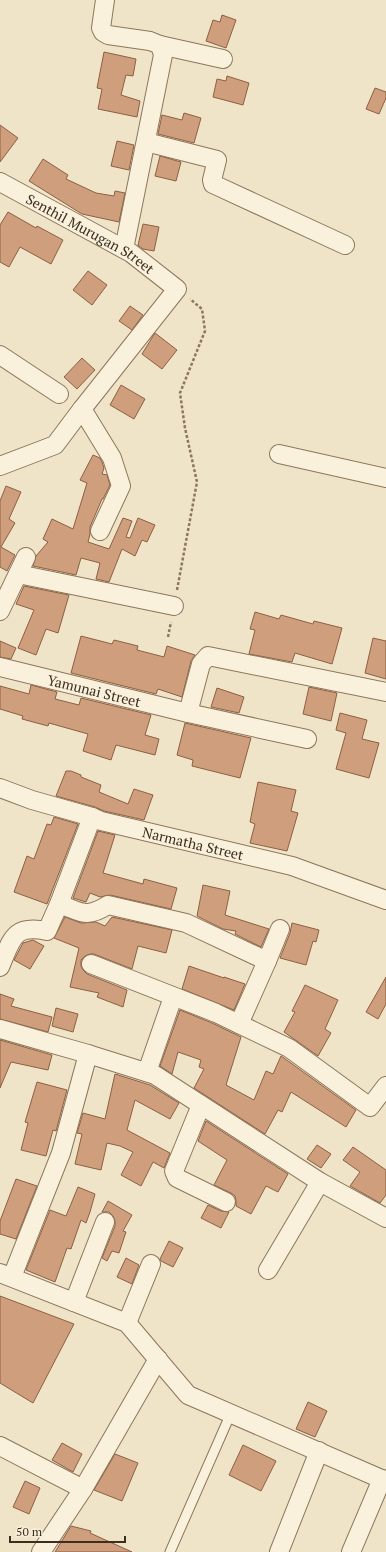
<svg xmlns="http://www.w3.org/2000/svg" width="386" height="1552" font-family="'PT Serif',serif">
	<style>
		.building { fill: #cf9f7d; stroke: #8d5f41 }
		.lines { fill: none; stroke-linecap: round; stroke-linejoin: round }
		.service-casing { stroke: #8d765c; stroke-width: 11 }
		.minor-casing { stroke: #8d765c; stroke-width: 20 }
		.path { stroke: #8d765c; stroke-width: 2.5; stroke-dasharray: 3 2; stroke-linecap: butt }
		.service { stroke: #faf1dc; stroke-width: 9 }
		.minor { stroke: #faf1dc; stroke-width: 18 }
		.labels { text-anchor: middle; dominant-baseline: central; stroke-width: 3; stroke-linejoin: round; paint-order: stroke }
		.street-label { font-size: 14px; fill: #3d2e20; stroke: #f7eed8 }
	</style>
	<rect width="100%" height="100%" fill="#f0e4c8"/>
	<path class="building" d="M 222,15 L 236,20 L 226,48 L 206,41 L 213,20 L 220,22 Z
		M 104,52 L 136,59 L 133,76 L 126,75 L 121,95 L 140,101 L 137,117 L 98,109 L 102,89 L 97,88 Z
		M 227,76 L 249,83 L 243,105 L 213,97 L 217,79 L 226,81 Z
		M 375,88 L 386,92 L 386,98 L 379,114 L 366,109 Z
		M 184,113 L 201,118 L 194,143 L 158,134 L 162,115 L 182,120 Z
		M 0,125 L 18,138 L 0,162 Z
		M 117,141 L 134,145 L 129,170 L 111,166 Z
		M 160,156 L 181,162 L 176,181 L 155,176 Z
		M 43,159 L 68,175 L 66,179 L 96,193 L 114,196 L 115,191 L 125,193 L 119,222 L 82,214 L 29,181 Z
		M 8,212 L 36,228 L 37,226 L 63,240 L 51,264 L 20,247 L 9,267 L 0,262 L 0,225 Z
		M 143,224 L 159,227 L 154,251 L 143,249 L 138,245 Z
		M 88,271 L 107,285 L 92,305 L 73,290 Z
		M 130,306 L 143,315 L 132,330 L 119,321 Z
		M 155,333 L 177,350 L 162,369 L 142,354 Z
		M 82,358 L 95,370 L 77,389 L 64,377 Z
		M 121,385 L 145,399 L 134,419 L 110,405 Z
		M 93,455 L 100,458 L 102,462 L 104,468 L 102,474 L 107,475 L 110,485 L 103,499 L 102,499 L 90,527 L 90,534 L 88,542 L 109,549 L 123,518 L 132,521 L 126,537 L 130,538 L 138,518 L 155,525 L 147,542 L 142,540 L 135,556 L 122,549 L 109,582 L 96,579 L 100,563 L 81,558 L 76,575 L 33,566 L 36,556 L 48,542 L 43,539 L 52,519 L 73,529 L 87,483 L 80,480 Z
		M 6,486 L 21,492 L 9,519 L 15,523 L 1,547 L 15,555 L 7,571 L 0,567 L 0,501 Z
		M 24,586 L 69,595 L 58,633 L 46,629 L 36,655 L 18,648 L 34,610 L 16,604 Z
		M 255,612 L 279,619 L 281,615 L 313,624 L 314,621 L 342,628 L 332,664 L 295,653 L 292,662 L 249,654 L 255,630 L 250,629 Z
		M 81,636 L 112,644 L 114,640 L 138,646 L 137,650 L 164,657 L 167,646 L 195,655 L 191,661 L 182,697 L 158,689 L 156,694 L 71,673 Z
		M 373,638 L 386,641 L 386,679 L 365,673 Z
		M 0,641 L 16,648 L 11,659 L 0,657 Z
		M 31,685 L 57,692 L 55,699 L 79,705 L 81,698 L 151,715 L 145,735 L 159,739 L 155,755 L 116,745 L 111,760 L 83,751 L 88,734 L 49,723 L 48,726 L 22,719 L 23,716 L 0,709 L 0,686 L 29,694 Z
		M 309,687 L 337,693 L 331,721 L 303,714 Z
		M 217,688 L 244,697 L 239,713 L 211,707 Z
		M 340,713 L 367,720 L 362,739 L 379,743 L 369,778 L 336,769 L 346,733 L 336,730 Z
		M 185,723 L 251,738 L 240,778 L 192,766 L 193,760 L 177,755 Z
		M 66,771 L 71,771 L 81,775 L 81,777 L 101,785 L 99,792 L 128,804 L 134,789 L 153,795 L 144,820 L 104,811 L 95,807 L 56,796 Z
		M 258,782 L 296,790 L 291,811 L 298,813 L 287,851 L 250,843 L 255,824 L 250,822 Z
		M 54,817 L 78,824 L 47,904 L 14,892 L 27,856 L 34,859 L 47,824 L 51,825 Z
		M 98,831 L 115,835 L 103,873 L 143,884 L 144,879 L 177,888 L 171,909 L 110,895 L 100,897 L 90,893 L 86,902 L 73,898 Z
		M 203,885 L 230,891 L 225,915 L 269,929 L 261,947 L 235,934 L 236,931 L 223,929 L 197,916 Z
		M 65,917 L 81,923 L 96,922 L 105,926 L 112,917 L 172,930 L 166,953 L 138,946 L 132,969 L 94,954 L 90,954 L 85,956 L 81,960 L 81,966 L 83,970 L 87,974 L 127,990 L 123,1007 L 97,997 L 99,993 L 70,987 L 79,948 L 54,938 Z
		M 292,923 L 319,930 L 316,942 L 313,941 L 306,965 L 280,958 L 290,933 Z
		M 33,940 L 44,946 L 30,969 L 14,960 L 23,943 Z
		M 189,966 L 224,978 L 224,977 L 245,984 L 234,1010 L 182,989 Z
		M 386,977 L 386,1004 L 378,1019 L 366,1012 Z
		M 305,985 L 338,1000 L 325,1029 L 331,1033 L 318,1056 L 284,1032 L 295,1012 L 292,1011 Z
		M 0,994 L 14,999 L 11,1006 L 52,1017 L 48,1032 L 0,1019 Z
		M 56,1008 L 78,1014 L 73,1032 L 52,1026 Z
		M 180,1010 L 212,1023 L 241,1037 L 226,1085 L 254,1100 L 266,1071 L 273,1074 L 281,1056 L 356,1110 L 346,1127 L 291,1092 L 282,1112 L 278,1110 L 265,1134 L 194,1088 L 204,1069 L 199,1067 L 201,1060 L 178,1052 L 172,1074 L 160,1066 Z
		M 0,1040 L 52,1055 L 48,1070 L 11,1062 L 0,1088 Z
		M 115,1074 L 150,1085 L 179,1103 L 170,1119 L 135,1100 L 127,1130 L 170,1153 L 164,1168 L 153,1162 L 141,1186 L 121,1175 L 133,1152 L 120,1146 L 107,1143 L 101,1170 L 75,1164 L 82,1134 L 77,1133 L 83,1113 L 105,1119 Z
		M 37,1082 L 67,1090 L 56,1131 L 53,1130 L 46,1156 L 21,1150 L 28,1123 L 25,1122 Z
		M 206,1121 L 288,1174 L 278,1192 L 266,1186 L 251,1214 L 236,1206 L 236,1201 L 235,1196 L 231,1193 L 214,1185 L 227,1160 L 198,1141 Z
		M 317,1145 L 331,1154 L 321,1168 L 307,1159 Z
		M 353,1147 L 386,1170 L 386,1195 L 380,1203 L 350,1186 L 360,1172 L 343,1160 Z
		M 16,1179 L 37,1186 L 16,1239 L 0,1234 L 0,1221 Z
		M 78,1187 L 95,1194 L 90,1212 L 86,1223 L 81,1220 L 71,1249 L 67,1248 L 55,1282 L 26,1270 L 50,1210 L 66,1216 Z
		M 108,1201 L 132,1215 L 123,1231 L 126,1232 L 119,1253 L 112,1251 L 107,1261 L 102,1258 L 115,1226 L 115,1221 L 113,1216 L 109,1212 L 102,1212 Z
		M 208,1205 L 221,1211 L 229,1212 L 221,1228 L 201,1218 Z
		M 169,1241 L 183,1248 L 173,1267 L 161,1261 L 160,1259 Z
		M 126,1258 L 139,1265 L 132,1284 L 117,1277 Z
		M 0,1296 L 74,1324 L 33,1403 L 0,1383 Z
		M 308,1402 L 327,1411 L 315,1437 L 296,1429 Z
		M 62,1443 L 82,1454 L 73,1472 L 52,1460 Z
		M 243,1445 L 276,1461 L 261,1491 L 229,1475 Z
		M 115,1454 L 138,1463 L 122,1501 L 94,1490 Z
		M 25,1481 L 40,1488 L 29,1514 L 13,1507 Z
		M 71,1526 L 91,1531 L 90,1533 L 132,1552 L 55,1552 Z"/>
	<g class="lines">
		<defs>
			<path id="service" d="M 170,1552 L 231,1413"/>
			<g id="minor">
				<path d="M 105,0 L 101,28 L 103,32 L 108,35 L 150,41 L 160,45 L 163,55 L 124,249"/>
				<path d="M 160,45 L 223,59"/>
				<path d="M 146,142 L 217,160 L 212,180 L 213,184 L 345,245"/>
				<path id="s1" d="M 0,182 L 131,253 L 177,289 L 82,409 L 55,445 L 0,466"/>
				<path d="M 0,355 L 59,394"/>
				<path d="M 82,409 L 112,458 L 121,486 L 100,531"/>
				<path d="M 279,454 L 386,478"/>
				<path d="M 18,574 L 174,606"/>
				<path d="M 0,611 L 26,557"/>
				<path id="s2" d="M 0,667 L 188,713 L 307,739"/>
				<path d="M 188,713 L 201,664 L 208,656 L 386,692"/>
				<path id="s3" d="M 0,788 L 32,800 L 92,817 L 101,821 L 292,866 L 386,900"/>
				<path d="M 59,904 C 82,912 85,919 108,905 L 186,923 L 267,961 L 280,929"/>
				<path d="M 91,964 L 216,1013 L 289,1048 L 370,1107 L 386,1086"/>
				<path d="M 0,967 C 12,939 13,924 47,931 L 59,904 L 92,817"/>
				<path d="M 239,1024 L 267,961"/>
				<path d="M 0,1029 L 88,1054 L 155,1075 L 320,1182 L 386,1218"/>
				<path d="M 147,1072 L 173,997"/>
				<path d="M 201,1105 L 174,1171 L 177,1178 L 226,1202"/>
				<path d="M 268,1270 L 320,1182"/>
				<path d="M 0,1273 L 127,1323 L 188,1395 L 386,1481"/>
				<path d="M 12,1277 L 61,1153 L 88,1054"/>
				<path d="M 74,1302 L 105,1222"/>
				<path d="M 127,1323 L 151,1264"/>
				<path d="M 0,1446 L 83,1489"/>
				<path d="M 41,1552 L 83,1489 L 158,1359"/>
				<path d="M 279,1552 L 319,1451"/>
				<path d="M 351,1552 L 382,1479"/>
			</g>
		</defs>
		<use href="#service" class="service-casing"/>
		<use href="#minor" class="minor-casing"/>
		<path class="path" d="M 177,590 L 197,482 L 185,428 L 180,393 L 205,331 L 202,309 L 190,299
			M 168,637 L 171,622"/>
		<use href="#service" class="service"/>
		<use href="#minor" class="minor"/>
	</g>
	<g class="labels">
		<g class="street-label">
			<text stroke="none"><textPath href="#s1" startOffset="104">Senthil Murugan Street</textPath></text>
			<text stroke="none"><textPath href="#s2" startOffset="97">Yamunai Street</textPath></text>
			<text stroke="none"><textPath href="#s3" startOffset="201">Narmatha Street</textPath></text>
		</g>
	</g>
	<path d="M10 1536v6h115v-6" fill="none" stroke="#3d2e20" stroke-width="2"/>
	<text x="16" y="1536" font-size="12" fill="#3d2e20" stroke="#f7eed8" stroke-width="3" paint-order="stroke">50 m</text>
</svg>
